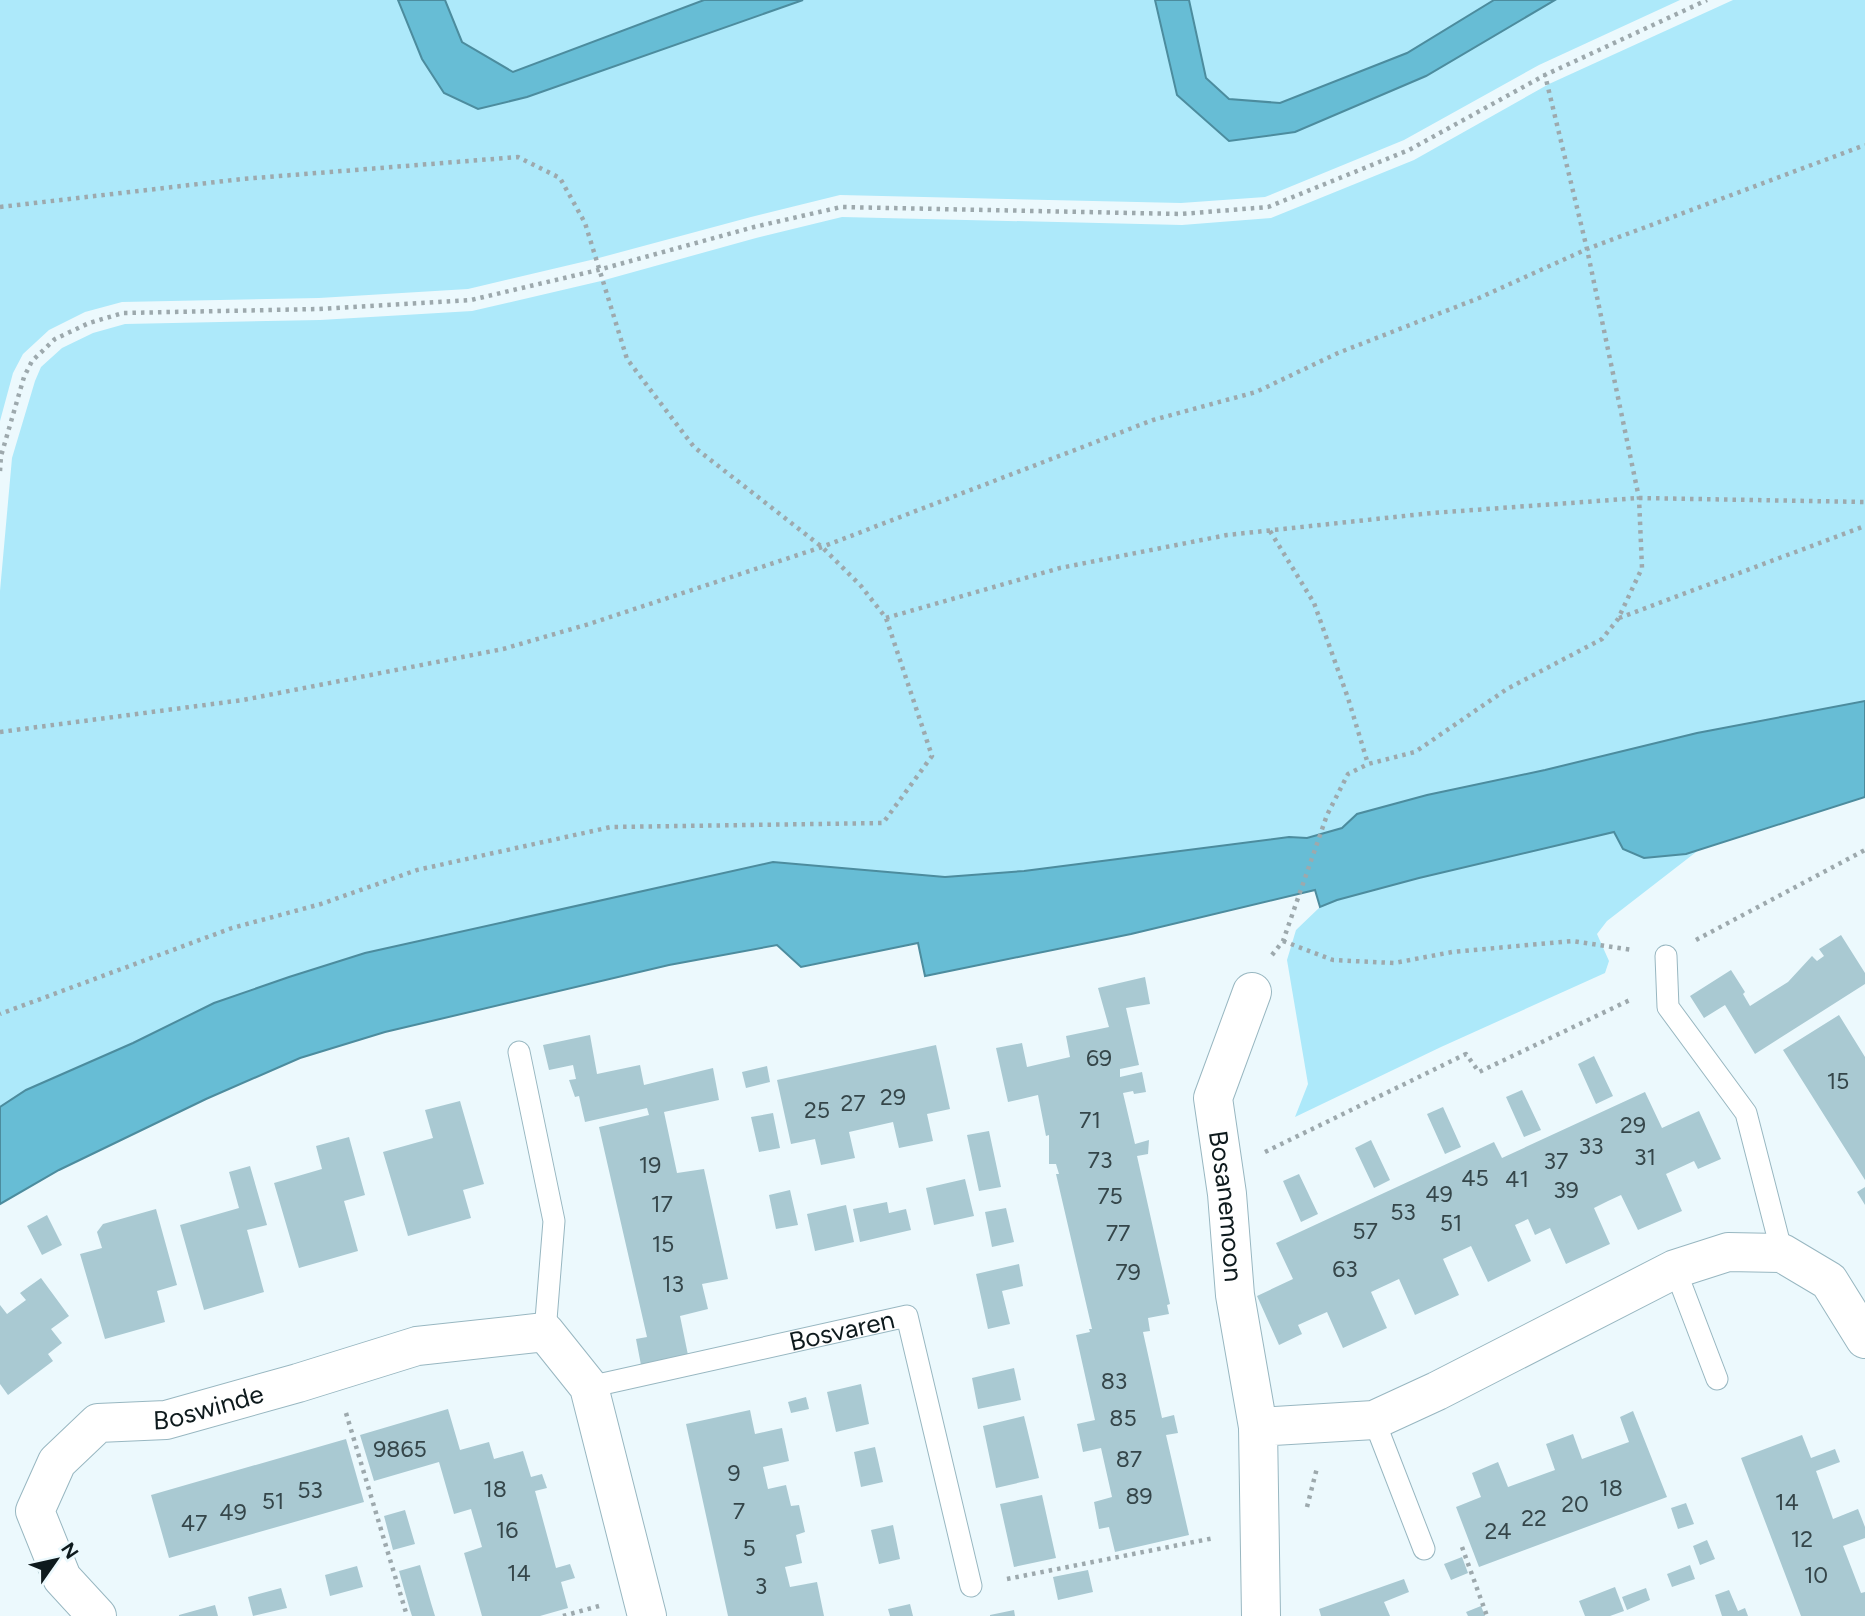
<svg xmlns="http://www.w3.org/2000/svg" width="1865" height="1616" font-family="Figtree,sans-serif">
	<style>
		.green { fill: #ade9fa }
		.water { fill: #67bdd5; stroke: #4c8c9e; stroke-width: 2 }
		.building { fill: #a9c9d2 }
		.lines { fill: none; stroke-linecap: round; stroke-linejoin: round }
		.lane-casing { stroke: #98b7c1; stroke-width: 23 }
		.street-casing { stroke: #98b7c1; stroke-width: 40 }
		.path { stroke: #9da9ad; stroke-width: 4.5; stroke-dasharray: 3.5 5; stroke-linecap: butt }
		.lane { stroke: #fff; stroke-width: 21 }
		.street { stroke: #fff; stroke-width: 38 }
		.labels { text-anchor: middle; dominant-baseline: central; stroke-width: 5; stroke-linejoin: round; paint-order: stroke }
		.number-label { font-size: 23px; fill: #35464a }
		.street-label { font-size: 26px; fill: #0e1a1d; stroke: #ecf9fd }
	</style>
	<rect width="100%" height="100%" fill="#ecf9fd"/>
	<path class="green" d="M 0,0 L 398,0 L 422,59 L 527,97 L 803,0 L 1155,0 L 1177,95 L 1229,141 L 1426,76 L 1555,0 L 1680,0 L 1539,65 L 1404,140 L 1265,197 L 1181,203 L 840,195 L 751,217 L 595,259 L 468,289 L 319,298 L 122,302 L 85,312 L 49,330 L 23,354 L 13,373 L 0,421 Z
		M 445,0 L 704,0 L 513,72 L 462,42 Z
		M 1189,0 L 1494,0 L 1407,53 L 1280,103 L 1229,99 L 1206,78 Z
		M 1733,0 L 1865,0 L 1865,701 L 1697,733 L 1545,770 L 1427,795 L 1357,814 L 1342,828 L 1307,838 L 1289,837 L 1024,871 L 945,877 L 773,862 L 365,953 L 289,977 L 214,1003 L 133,1043 L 26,1090 L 0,1107 L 0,591 L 12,458 L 35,381 L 41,367 L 62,348 L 93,333 L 125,324 L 320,320 L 472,311 L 601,281 L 756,238 L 842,217 L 1182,225 L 1271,218 L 1414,160 L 1549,84 Z
		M 1614,832 L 1686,854 L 1700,849 L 1607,921 L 1597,934 L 1609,961 L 1605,973 L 1441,1047 L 1295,1117 L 1308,1084 L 1287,960 L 1296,930 L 1320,907 L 1337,900 L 1419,878 Z"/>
	<path class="water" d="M 398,0 L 445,0 L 462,42 L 513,72 L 704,0 L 803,0 L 527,97 L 478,109 L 444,93 L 422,59 Z
		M 1155,0 L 1189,0 L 1206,78 L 1229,99 L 1280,103 L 1407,53 L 1494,0 L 1555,0 L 1426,76 L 1295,132 L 1229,141 L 1177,95 Z
		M 1865,701 L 1865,797 L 1686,854 L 1644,858 L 1623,849 L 1614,832 L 1419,878 L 1337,900 L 1320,907 L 1315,890 L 1131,934 L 925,976 L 918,943 L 801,967 L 777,945 L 669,965 L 385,1032 L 300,1058 L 206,1099 L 59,1170 L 0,1204 L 0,1107 L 26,1090 L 133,1043 L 214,1003 L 289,977 L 365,953 L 773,862 L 945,877 L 1024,871 L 1289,837 L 1307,838 L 1342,828 L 1357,814 L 1427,795 L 1545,770 L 1697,733 Z"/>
	<path class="building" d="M 1841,935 L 1865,973 L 1865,984 L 1755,1054 L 1725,1005 L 1704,1018 L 1690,996 L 1731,970 L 1745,992 L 1743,994 L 1750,1006 L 1788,982 L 1812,956 L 1817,961 L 1824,956 L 1819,949 Z
		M 1145,977 L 1150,1004 L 1126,1008 L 1139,1065 L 1120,1069 L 1120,1077 L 1142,1072 L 1146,1092 L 1134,1094 L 1133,1091 L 1123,1093 L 1135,1144 L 1149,1140 L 1148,1154 L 1137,1156 L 1170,1304 L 1167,1305 L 1169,1314 L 1148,1318 L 1150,1331 L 1143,1332 L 1162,1418 L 1174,1415 L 1178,1433 L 1166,1435 L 1189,1535 L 1115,1552 L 1109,1527 L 1099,1529 L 1094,1502 L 1112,1497 L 1101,1448 L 1083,1452 L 1077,1424 L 1095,1420 L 1076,1335 L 1090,1332 L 1089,1329 L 1092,1329 L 1056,1174 L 1059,1174 L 1056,1164 L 1049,1164 L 1049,1135 L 1046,1136 L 1038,1095 L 1008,1102 L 996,1048 L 1022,1043 L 1027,1067 L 1070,1057 L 1066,1036 L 1109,1027 L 1098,988 Z
		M 1839,1015 L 1865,1057 L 1865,1180 L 1783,1050 Z
		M 590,1035 L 597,1074 L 640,1065 L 644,1085 L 713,1068 L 719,1100 L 664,1112 L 677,1173 L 704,1169 L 728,1279 L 702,1284 L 708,1309 L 680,1316 L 688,1355 L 641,1365 L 636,1339 L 647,1337 L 599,1127 L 649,1115 L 647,1108 L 585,1122 L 579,1096 L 575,1097 L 569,1080 L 576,1079 L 573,1065 L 549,1070 L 543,1045 Z
		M 936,1045 L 950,1109 L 927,1114 L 933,1141 L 899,1148 L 893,1122 L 849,1132 L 855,1158 L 821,1165 L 815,1139 L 791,1144 L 777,1080 Z
		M 1594,1056 L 1613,1096 L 1596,1104 L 1578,1064 Z
		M 767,1066 L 770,1082 L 746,1088 L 742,1072 Z
		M 1522,1090 L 1541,1130 L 1524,1137 L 1506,1097 Z
		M 1645,1092 L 1662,1128 L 1699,1111 L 1721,1159 L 1698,1169 L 1694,1161 L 1666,1174 L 1682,1211 L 1638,1230 L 1621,1195 L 1608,1201 L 1594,1208 L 1610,1244 L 1566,1264 L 1550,1228 L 1535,1235 L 1528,1219 L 1515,1225 L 1531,1261 L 1488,1282 L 1471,1246 L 1443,1259 L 1459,1295 L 1415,1315 L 1399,1279 L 1371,1292 L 1387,1328 L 1343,1348 L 1327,1312 L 1298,1325 L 1302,1334 L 1279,1345 L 1257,1296 L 1293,1279 L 1276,1243 L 1494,1142 L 1502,1158 Z
		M 460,1101 L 484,1184 L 463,1190 L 471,1218 L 408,1236 L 383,1152 L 433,1138 L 425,1110 Z
		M 1443,1107 L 1461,1147 L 1445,1154 L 1427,1114 Z
		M 773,1113 L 780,1148 L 759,1152 L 751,1117 Z
		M 989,1131 L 1001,1187 L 979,1191 L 967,1135 Z
		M 349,1137 L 365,1195 L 344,1201 L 358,1251 L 299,1268 L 274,1183 L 322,1169 L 316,1146 Z
		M 1371,1140 L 1390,1180 L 1374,1188 L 1355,1148 Z
		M 250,1166 L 267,1225 L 247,1230 L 264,1292 L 204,1310 L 180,1225 L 239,1208 L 229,1172 Z
		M 1299,1174 L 1318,1214 L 1301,1222 L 1283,1181 Z
		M 965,1179 L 974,1216 L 934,1225 L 926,1188 Z
		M 1865,1187 L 1865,1205 L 1857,1192 Z
		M 790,1190 L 798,1225 L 776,1229 L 769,1195 Z
		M 887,1202 L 889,1213 L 906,1209 L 911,1230 L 860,1242 L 853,1209 Z
		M 846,1205 L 854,1242 L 815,1251 L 807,1214 Z
		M 1006,1208 L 1014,1242 L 992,1247 L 985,1212 Z
		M 156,1209 L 177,1285 L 157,1291 L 165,1322 L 105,1339 L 80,1254 L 102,1248 L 97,1232 L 103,1224 Z
		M 47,1215 L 62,1245 L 42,1255 L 27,1226 Z
		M 1019,1264 L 1023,1286 L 1002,1291 L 1010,1324 L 988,1329 L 976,1274 Z
		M 41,1278 L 69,1316 L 51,1329 L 62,1343 L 48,1354 L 53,1361 L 8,1395 L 0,1384 L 0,1305 L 7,1314 L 26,1300 L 20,1293 Z
		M 1014,1368 L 1021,1400 L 978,1409 L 972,1378 Z
		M 861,1384 L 869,1424 L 836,1432 L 827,1392 Z
		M 806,1397 L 809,1409 L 791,1413 L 788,1402 Z
		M 448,1409 L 460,1450 L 489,1442 L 494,1459 L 523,1451 L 531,1477 L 542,1474 L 547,1488 L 535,1491 L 556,1568 L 570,1564 L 575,1578 L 561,1582 L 568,1608 L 540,1616 L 482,1616 L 464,1553 L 482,1547 L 471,1509 L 454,1514 L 439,1462 L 374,1481 L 360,1435 Z
		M 750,1410 L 755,1434 L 782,1428 L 789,1461 L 763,1467 L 768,1489 L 786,1485 L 791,1506 L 799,1505 L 805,1532 L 796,1535 L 802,1563 L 785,1567 L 790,1587 L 817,1582 L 824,1616 L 728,1616 L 686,1424 Z
		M 1633,1411 L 1667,1497 L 1479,1567 L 1456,1507 L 1481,1497 L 1472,1473 L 1498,1462 L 1508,1487 L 1555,1470 L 1546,1444 L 1573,1434 L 1582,1459 L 1629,1442 L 1620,1417 Z
		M 1024,1416 L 1039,1478 L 996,1488 L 983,1426 Z
		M 1802,1435 L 1811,1458 L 1835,1449 L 1840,1462 L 1816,1471 L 1833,1519 L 1858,1509 L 1865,1527 L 1865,1538 L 1843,1546 L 1861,1593 L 1865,1592 L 1865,1616 L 1801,1616 L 1741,1458 Z
		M 346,1439 L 364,1502 L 169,1558 L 151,1495 Z
		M 875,1447 L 883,1482 L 861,1487 L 854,1452 Z
		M 1042,1495 L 1056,1558 L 1014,1567 L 1000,1504 Z
		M 1686,1503 L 1694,1524 L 1678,1529 L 1671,1508 Z
		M 405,1510 L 415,1544 L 393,1550 L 384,1516 Z
		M 893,1525 L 900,1559 L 879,1564 L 871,1530 Z
		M 1707,1540 L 1715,1559 L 1700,1565 L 1693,1546 Z
		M 1462,1557 L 1468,1573 L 1451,1580 L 1444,1564 Z
		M 420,1565 L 431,1603 L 435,1616 L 412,1616 L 410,1610 L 399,1571 Z
		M 1690,1565 L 1695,1579 L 1672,1587 L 1667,1574 Z
		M 357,1566 L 363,1587 L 330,1596 L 325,1575 Z
		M 1088,1570 L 1093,1592 L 1058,1600 L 1053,1577 Z
		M 1404,1579 L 1409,1592 L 1384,1602 L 1390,1616 L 1321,1616 L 1319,1609 Z
		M 1615,1587 L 1624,1611 L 1610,1616 L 1585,1616 L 1579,1601 Z
		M 281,1588 L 287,1608 L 253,1616 L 248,1597 Z
		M 1646,1588 L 1650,1600 L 1627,1610 L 1622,1597 Z
		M 1729,1590 L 1738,1611 L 1745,1608 L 1748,1616 L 1722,1616 L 1715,1595 Z
		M 910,1604 L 913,1616 L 890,1616 L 888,1609 Z
		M 215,1605 L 218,1616 L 179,1616 L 179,1615 Z
		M 1481,1606 L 1485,1616 L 1468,1616 L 1466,1612 Z
		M 1014,1610 L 1015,1616 L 990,1616 L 990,1615 Z"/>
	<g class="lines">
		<defs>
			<g id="lane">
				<path d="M 1666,956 L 1668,1007 L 1746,1113 L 1782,1253"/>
				<path d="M 519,1052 L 554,1221 L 545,1332"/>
				<path d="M 1675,1269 L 1717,1379"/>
				<path id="s1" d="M 589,1387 L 907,1316 L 971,1586"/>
				<path d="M 1374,1420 L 1424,1549"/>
			</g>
			<g id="street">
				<path id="s2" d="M 1252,992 L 1213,1098 L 1227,1194 L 1235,1295 L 1258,1427"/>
				<path id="s3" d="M 97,1616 L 62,1578 L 35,1511 L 57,1462 L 98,1423 L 166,1420 L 298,1383 L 417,1346 L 545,1332 L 589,1387 L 647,1616"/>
				<path d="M 1261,1616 L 1258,1427 L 1374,1420 L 1437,1391 L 1675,1269 L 1728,1252 L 1782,1253 L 1829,1281 L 1865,1339"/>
			</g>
		</defs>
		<use href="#lane" class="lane-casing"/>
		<use href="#street" class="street-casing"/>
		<path class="path" d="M 0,207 L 242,179 L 518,157 L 560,178 L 585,223 L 627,359 L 694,447 L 822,547 L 861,586 L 886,618 L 932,756 L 883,823 L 611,827 L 417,870 L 321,904 L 232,928 L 0,1014
			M 0,471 L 1,456 L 24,377 L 32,361 L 55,339 L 89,323 L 123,313 L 319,309 L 471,300 L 598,270 L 754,227 L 841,207 L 1181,214 L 1268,207 L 1409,150 L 1545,75 L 1707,0
			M 1270,531 L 1314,603 L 1348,698 L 1368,764
			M 886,618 L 1060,568 L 1227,535 L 1432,513 L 1639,498 L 1865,502
			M 1619,618 L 1865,526
			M 0,732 L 243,700 L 503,649 L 589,624 L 822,547 L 1153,420 L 1256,392 L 1338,353 L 1479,298 L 1587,249 L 1865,145
			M 1696,940 L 1865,850
			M 1283,941 L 1333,960 L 1394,963 L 1452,952 L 1572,941 L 1632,950
			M 1272,955 L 1283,941 L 1327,815 L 1348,774 L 1368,764 L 1415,752 L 1507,689 L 1602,639 L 1618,619 L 1642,568 L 1639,498 L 1587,249 L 1545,75
			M 1265,1152 L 1466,1054 L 1479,1072 L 1632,999
			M 346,1413 L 407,1616
			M 1307,1507 L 1317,1468
			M 1462,1547 L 1487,1616
			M 1007,1579 L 1214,1538
			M 563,1616 L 599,1606"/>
		<use href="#lane" class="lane"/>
		<use href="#street" class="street"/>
	</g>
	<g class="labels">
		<g class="number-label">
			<text x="1099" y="1058">69</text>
			<text x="1838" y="1081">15</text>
			<text x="893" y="1097">29</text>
			<text x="853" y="1103">27</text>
			<text x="817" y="1110">25</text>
			<text x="1090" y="1120">71</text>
			<text x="1633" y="1125">29</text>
			<text x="1591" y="1146">33</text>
			<text x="1645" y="1157">31</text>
			<text x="1100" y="1160">73</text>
			<text x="1556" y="1161">37</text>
			<text x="650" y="1165">19</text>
			<text x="1475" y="1178">45</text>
			<text x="1517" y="1179">41</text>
			<text x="1566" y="1190">39</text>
			<text x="1439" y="1194">49</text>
			<text x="1110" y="1196">75</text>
			<text x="662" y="1204">17</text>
			<text x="1403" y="1212">53</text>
			<text x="1451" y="1223">51</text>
			<text x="1365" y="1231">57</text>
			<text x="1118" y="1233">77</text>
			<text x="663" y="1244">15</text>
			<text x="1345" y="1269">63</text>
			<text x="1128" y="1272">79</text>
			<text x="673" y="1284">13</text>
			<text x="1114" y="1381">83</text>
			<text x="1123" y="1418">85</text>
			<text x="400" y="1449">9865</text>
			<text x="1129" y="1459">87</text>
			<text x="734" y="1473">9</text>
			<text x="1611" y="1488">18</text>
			<text x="495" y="1489">18</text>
			<text x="310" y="1490">53</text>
			<text x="1139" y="1496">89</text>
			<text x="273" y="1501">51</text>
			<text x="1787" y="1502">14</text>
			<text x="1575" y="1504">20</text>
			<text x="739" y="1511">7</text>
			<text x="233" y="1512">49</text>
			<text x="1534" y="1518">22</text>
			<text x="194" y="1523">47</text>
			<text x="507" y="1530">16</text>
			<text x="1498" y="1531">24</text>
			<text x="1802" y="1539">12</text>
			<text x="749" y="1548">5</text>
			<text x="519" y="1573">14</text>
			<text x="1816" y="1575">10</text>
			<text x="761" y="1586">3</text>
		</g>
		<g class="street-label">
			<text stroke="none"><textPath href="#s2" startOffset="222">Bosanemoon</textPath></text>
			<text stroke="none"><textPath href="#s1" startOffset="259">Bosvaren</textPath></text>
			<text stroke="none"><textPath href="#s3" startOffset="346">Boswinde</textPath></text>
		</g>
	</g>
	<g transform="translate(56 1560) rotate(56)" stroke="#ecf9fd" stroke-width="5" paint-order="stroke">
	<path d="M0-5L12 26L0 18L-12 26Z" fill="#0e1a1d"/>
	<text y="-10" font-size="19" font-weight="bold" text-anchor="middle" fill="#0e1a1d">N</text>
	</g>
</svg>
